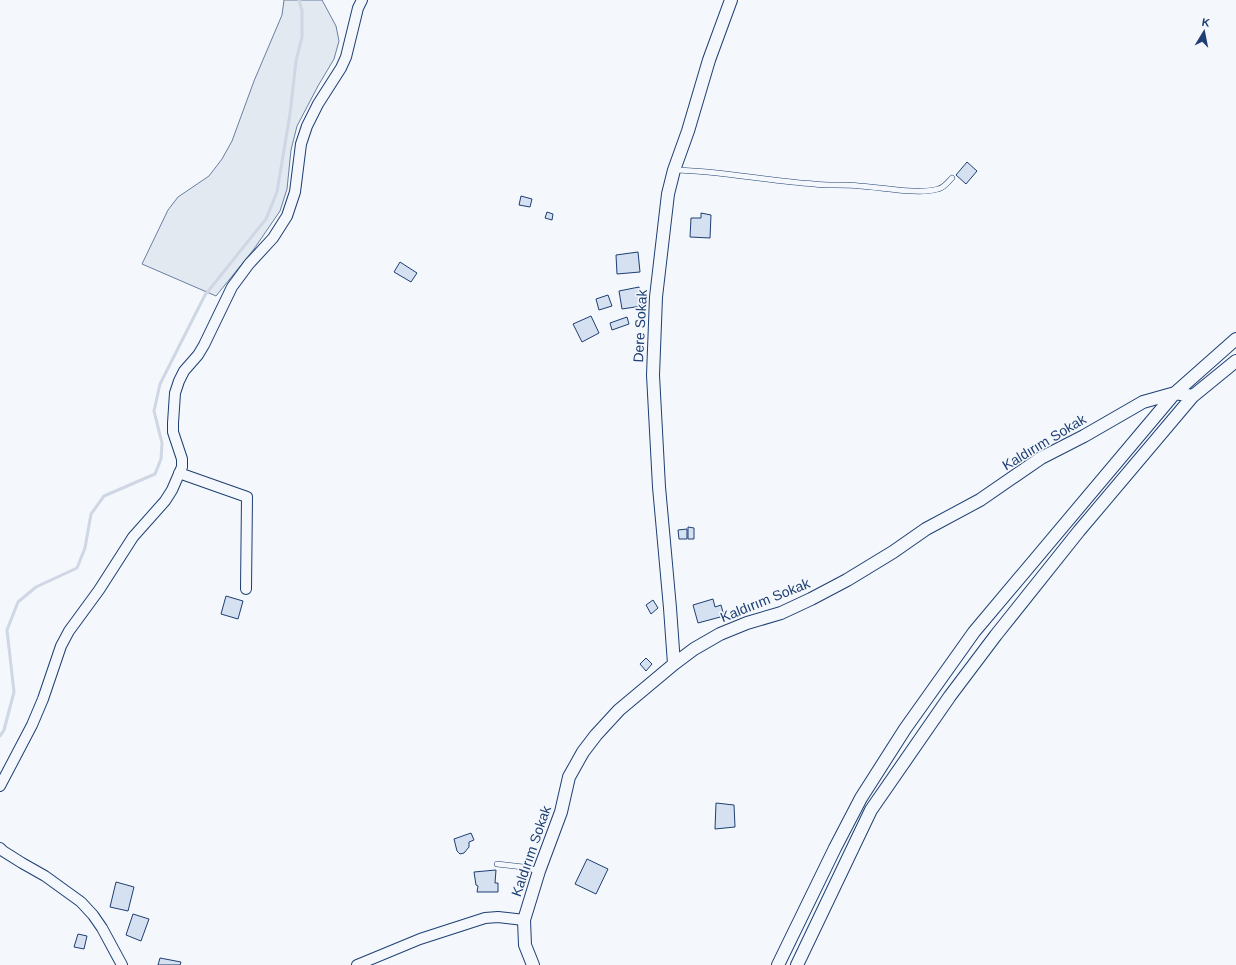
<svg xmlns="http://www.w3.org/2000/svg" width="1236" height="965" font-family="Arial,sans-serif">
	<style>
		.green { fill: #e3e9f0; stroke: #687fa3 }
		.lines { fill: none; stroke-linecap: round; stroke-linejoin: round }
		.stream { stroke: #cfd7e4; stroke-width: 3 }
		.building { fill: #d5e0f0; stroke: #1d3f73 }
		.service-casing { stroke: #1d3f73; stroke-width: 6 }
		.minor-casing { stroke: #1d3f73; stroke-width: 12 }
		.tertiary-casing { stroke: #1d3f73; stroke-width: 14 }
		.service { stroke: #f4f7fb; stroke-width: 5 }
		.minor { stroke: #f4f7fb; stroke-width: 10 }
		.tertiary { stroke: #f4f7fb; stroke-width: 12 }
		.labels { text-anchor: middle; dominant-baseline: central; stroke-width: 3; stroke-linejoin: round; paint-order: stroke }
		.street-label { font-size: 14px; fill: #1d3f73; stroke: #f4f7fb }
	</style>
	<rect width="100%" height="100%" fill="#f4f7fb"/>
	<path class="green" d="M 284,0 L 322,0 L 336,26 L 339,41 L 334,59 L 318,86 L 297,126 L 291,150 L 287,189 L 280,211 L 254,249 L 216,296 L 142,264 L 168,210 L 178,197 L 209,176 L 222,159 L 232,141 L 254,81 L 282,15 Z"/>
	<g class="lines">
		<path class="stream" d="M 0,736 L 4,730 L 14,692 L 7,630 L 18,602 L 36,587 L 77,568 L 85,548 L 91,514 L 104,496 L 155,474 L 161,459 L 162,443 L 154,411 L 160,384 L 205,295 L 266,219 L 277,192 L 290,114 L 296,61 L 302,37 L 302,11 L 299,0"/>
	</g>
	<path class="building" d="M 967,162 L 977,171 L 966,184 L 956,175 Z
		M 521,196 L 532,199 L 530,207 L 519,205 Z
		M 547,212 L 553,214 L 552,220 L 545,218 Z
		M 701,213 L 711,215 L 710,238 L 690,237 L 691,218 L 701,218 Z
		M 638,252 L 640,272 L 617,274 L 616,255 Z
		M 400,262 L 417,273 L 411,282 L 394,272 Z
		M 639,287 L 642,306 L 622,309 L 619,291 Z
		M 608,295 L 612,306 L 599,310 L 596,299 Z
		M 591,316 L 599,333 L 582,342 L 573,324 Z
		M 627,317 L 629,324 L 612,330 L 610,323 Z
		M 688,527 L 694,528 L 694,539 L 688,539 Z
		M 687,529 L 687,539 L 679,539 L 678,530 Z
		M 226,596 L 243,601 L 238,619 L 221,614 Z
		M 713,599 L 715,607 L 721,605 L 724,616 L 698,623 L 693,605 Z
		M 653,600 L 658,608 L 651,614 L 646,605 Z
		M 646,658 L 652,664 L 646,671 L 640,664 Z
		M 716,803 L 734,805 L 735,827 L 715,829 Z
		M 471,833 L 474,840 L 469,842 L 469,847 L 464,853 L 460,854 L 457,851 L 454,839 Z
		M 587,859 L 608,869 L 596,894 L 575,884 Z
		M 496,870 L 495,883 L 498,883 L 498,892 L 477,892 L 478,886 L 476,885 L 474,872 Z
		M 116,882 L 134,887 L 128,911 L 110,907 Z
		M 133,914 L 149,919 L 141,941 L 126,935 Z
		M 78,934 L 87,936 L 84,949 L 74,947 Z
		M 160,958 L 181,962 L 180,965 L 158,965 Z"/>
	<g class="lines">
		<defs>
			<path id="service" d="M 675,170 C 721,171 767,181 814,184 C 829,186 844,184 859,186 C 881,187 918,195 938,189 C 944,188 948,182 952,178
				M 497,864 L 523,867 L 539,871"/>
			<path id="minor" d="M 179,473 L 247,497 L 246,589
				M 0,786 L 32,725 L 43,699 L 61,646 L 69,631 L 99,590 L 133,537 L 165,501 L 172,490 L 182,467 L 182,459 L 173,432 L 173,423 L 175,393 L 179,381 L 184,371 L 198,355 L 204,345 L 232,287 L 249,264 L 273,238 L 287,216 L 295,192 L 301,144 L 307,126 L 318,104 L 341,68 L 346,57 L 358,8 L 362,0
				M 0,848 L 3,851 L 22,863 L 45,876 L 81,902 L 93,915 L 102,928 L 122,965
				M 357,965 L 420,939 L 485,918 L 498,917 L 524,920"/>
			<path id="tertiary" d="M 674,664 L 670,608 L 659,487 L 653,375 L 656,297 L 668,194 L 674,170 L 688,131 L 709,60 L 731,0
				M 533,965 L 525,945 L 524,920 L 539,871 L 561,812 L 569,777 L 583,752 L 596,735 L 619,710 L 674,664 L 694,649 L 720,634 L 747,623 L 781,613 L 811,599 L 847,580 L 893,552 L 926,529 L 980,500 L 1041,458 L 1084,436 L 1143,402 L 1175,393 L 1193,396
				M 778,965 L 835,848 L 861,798 L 905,729 L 974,632 L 1175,393 L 1236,339
				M 797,965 L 871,810 L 950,696 L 996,635 L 1079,531 L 1193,396 L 1236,361"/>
		</defs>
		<use href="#service" class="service-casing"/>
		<use href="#minor" class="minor-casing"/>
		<use href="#tertiary" class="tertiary-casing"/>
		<use href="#service" class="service"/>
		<use href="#minor" class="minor"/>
		<use href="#tertiary" class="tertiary"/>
	</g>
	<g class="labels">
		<g class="street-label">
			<text transform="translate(640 326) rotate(-87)">Dere Sokak</text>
			<text transform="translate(1044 442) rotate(-31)">Kaldırım Sokak</text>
			<text transform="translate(765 600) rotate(-22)">Kaldırım Sokak</text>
			<text transform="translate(531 851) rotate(-71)">Kaldırım Sokak</text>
		</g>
	</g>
	<g transform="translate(1204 32) rotate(10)" stroke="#f4f7fb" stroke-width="3" paint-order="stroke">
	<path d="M0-3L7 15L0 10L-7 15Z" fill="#1d3f73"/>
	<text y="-6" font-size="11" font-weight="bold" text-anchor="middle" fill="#1d3f73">K</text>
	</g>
</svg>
